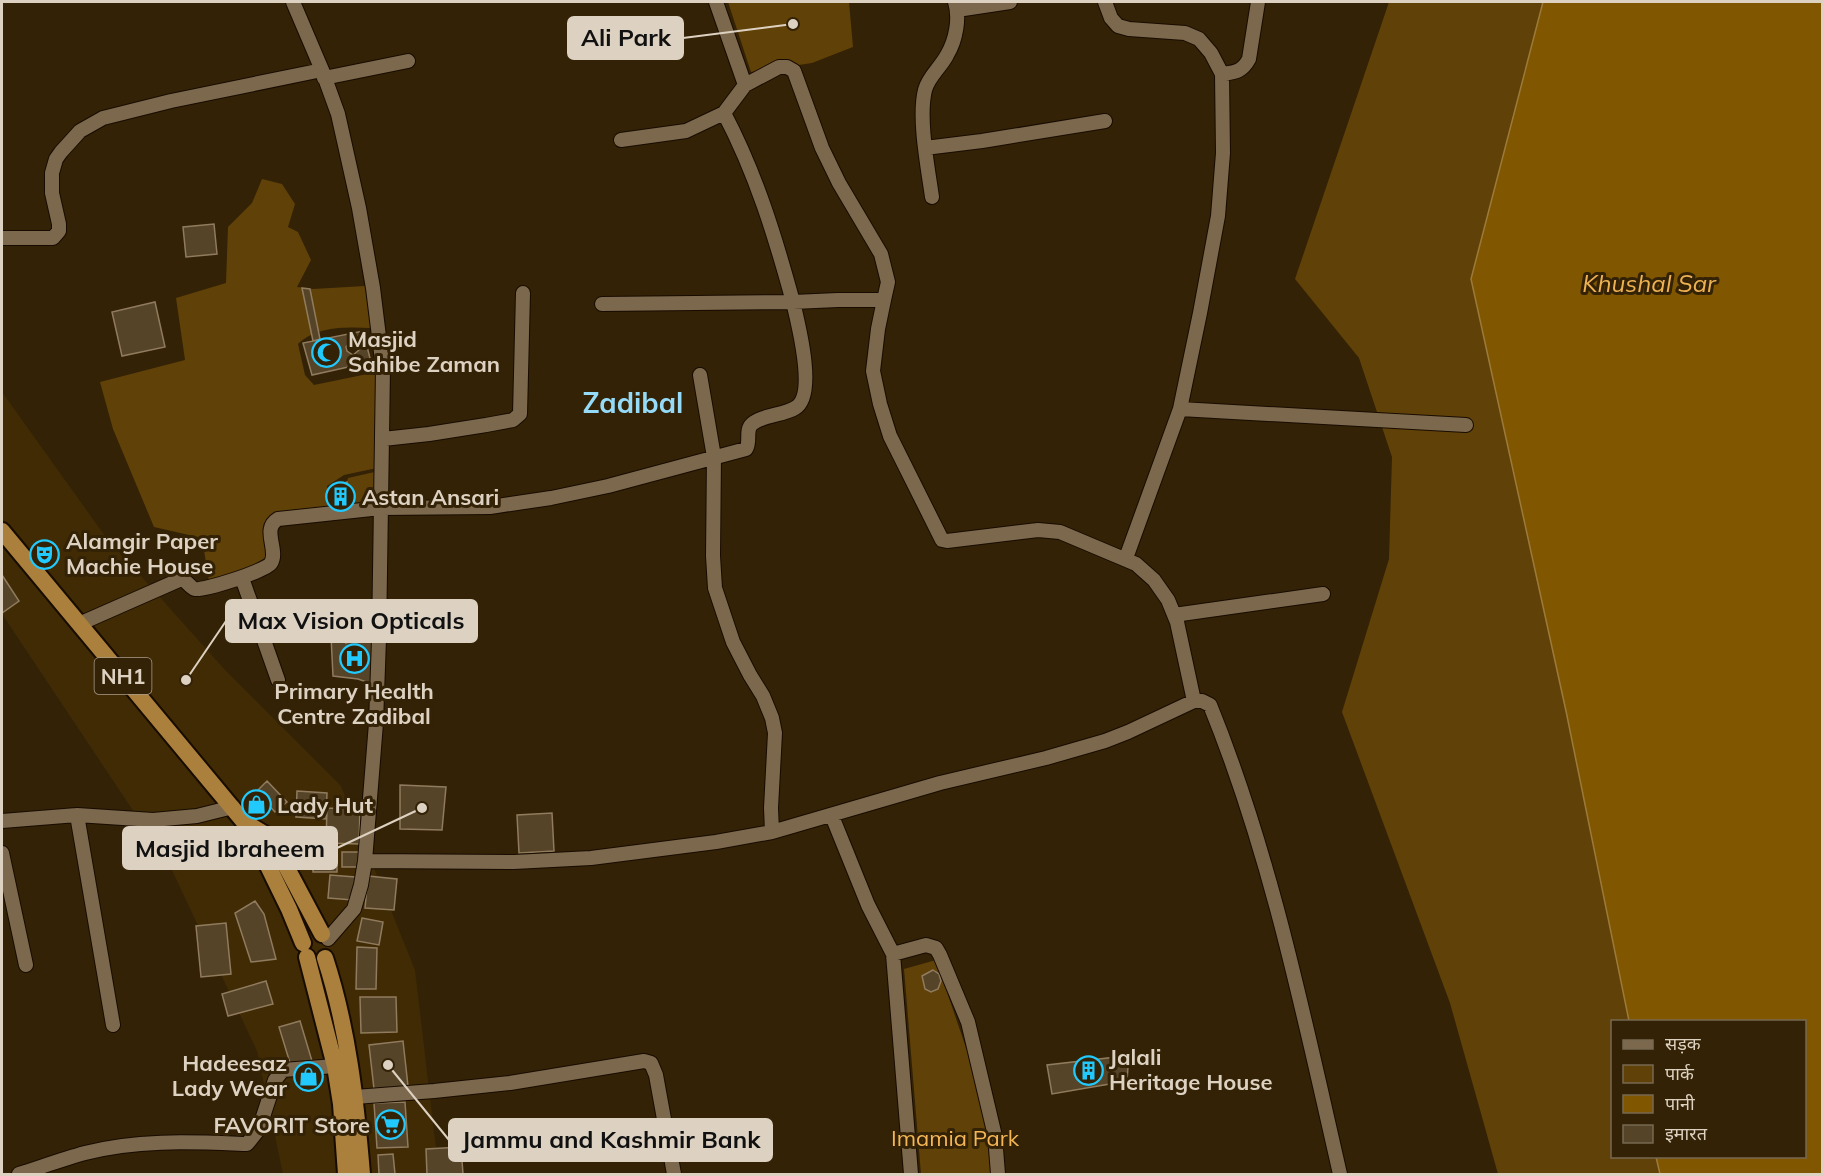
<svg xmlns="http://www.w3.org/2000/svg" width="1824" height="1176" font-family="Mulish,'Noto Sans Devanagari',sans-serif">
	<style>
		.built { fill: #402b05 }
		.green { fill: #604108; fill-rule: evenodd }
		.water { fill: #805600; stroke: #9c7b3a; stroke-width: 1.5 }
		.building { fill: #564428; stroke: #907b5e; stroke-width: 1.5; fill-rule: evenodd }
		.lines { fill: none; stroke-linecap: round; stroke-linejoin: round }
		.minor-casing { stroke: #180c00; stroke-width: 16 }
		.trunk-casing { stroke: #180c00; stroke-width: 20 }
		.minor { stroke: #7c684c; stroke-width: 14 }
		.trunk { stroke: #ab803d; stroke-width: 16 }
		.labels { text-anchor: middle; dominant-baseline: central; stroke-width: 6; stroke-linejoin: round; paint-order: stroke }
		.shield { fill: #332206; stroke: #aa9d8a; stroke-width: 1.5 }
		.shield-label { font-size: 21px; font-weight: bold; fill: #ddd2c2 }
		.poi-label { font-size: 22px; font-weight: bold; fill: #ddd2c2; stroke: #332206; text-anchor: start }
		.park-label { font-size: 22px; fill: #f4b656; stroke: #332206 }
		.water-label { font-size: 24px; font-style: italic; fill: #efb252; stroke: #332206 }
		.district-label { font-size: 28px; font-weight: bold; fill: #95daf7; stroke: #332206 }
		.leader { fill: none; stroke: #ddd2c2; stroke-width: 2 }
		.callout-dot { fill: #ddd2c2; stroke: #332206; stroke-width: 2 }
		.callout { fill: #ddd2c2; stroke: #ddd2c2; stroke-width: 2 }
		.callout-label { font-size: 24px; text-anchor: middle; font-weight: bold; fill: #111 }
	</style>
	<rect width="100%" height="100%" fill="#332206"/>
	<path class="built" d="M 2,392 L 105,536 L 226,671 L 341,786 L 415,970 L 439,1174 L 283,1174 L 257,1051 L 170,866 L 2,614 Z"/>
	<path class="green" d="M 728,2 L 849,2 L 853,47 L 812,63 L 751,72 Z
		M 1389,2 L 1822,2 L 1822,1174 L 1498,1174 L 1450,1003 L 1342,712 L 1389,559 L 1392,457 L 1359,358 L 1295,279 ZM 1612,1022 L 1804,1022 L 1804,1156 L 1612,1156 Z
		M 262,179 L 282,184 L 295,204 L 288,227 L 298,232 L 311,260 L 297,287 L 313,289 L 365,286 L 371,328 C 346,327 317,326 298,344 L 305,375 L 314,385 L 377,372 L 377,468 L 344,475 L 327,486 L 331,509 L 280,513 L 265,522 L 269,553 L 264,563 L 209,581 L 202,538 L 154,527 L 113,429 L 100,382 L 185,360 L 176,298 L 226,283 L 228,227 L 252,203 Z
		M 379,471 L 379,506 L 352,506 L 347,482 L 348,478 Z
		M 936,960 L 976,1077 L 992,1137 L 994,1174 L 921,1174 L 904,969 Z"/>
	<path class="water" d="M 1543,2 L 1822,2 L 1822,1174 L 1660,1174 L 1656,1157 L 1804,1156 L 1804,1022 L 1629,1021 L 1566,711 L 1471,279 Z"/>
	<path class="building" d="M 214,224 L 217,254 L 186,257 L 183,227 Z
		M 302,288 L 310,289 L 320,339 L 313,341 Z
		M 155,302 L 165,347 L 122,356 L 112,312 Z
		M 363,331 L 371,362 L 312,375 L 303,343 ZM 354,341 L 358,343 L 359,350 L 353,355 L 347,351 L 346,347 L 350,342 Z
		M 347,482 L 352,506 L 335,509 L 331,488 Z
		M 2,575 L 19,601 L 2,613 Z
		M 331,636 L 347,636 L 346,643 L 355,639 L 377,639 L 375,685 L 358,679 L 333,676 Z
		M 267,781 L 287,802 L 275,812 L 256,792 Z
		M 400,785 L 446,787 L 442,830 L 400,829 Z
		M 297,791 L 327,793 L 326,819 L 296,817 Z
		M 327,808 L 360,809 L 359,844 L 326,843 Z
		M 552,813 L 554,851 L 519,853 L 517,815 Z
		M 337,848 L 337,872 L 313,872 L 313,849 Z
		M 342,852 L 359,852 L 358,867 L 342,867 Z
		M 330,875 L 355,877 L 353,900 L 328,898 Z
		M 368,876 L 397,879 L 394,910 L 365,908 Z
		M 255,901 L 264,914 L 276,959 L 251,962 L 235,913 Z
		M 362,918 L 383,922 L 379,945 L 357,941 Z
		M 226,923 L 231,974 L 201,977 L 196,926 Z
		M 357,947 L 377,948 L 376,989 L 356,989 Z
		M 933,970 L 939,974 L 941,981 L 938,989 L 931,992 L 925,989 L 922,976 Z
		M 266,981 L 273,1004 L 228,1016 L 222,994 Z
		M 360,997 L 396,997 L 397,1032 L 361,1033 Z
		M 300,1021 L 312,1061 L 290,1063 L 279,1027 Z
		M 403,1041 L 408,1086 L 374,1089 L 369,1045 Z
		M 1129,1053 L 1127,1081 L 1052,1094 L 1047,1065 L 1116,1057 L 1117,1054 Z
		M 405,1102 L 408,1147 L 377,1148 L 374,1103 Z
		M 461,1147 L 463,1174 L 427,1174 L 426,1149 Z
		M 393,1154 L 395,1174 L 379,1174 L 378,1155 Z"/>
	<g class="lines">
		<defs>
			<path id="minor" d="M 293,2 L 322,70 L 338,114 L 359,208 L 373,288 L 383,369 L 379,639 L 376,723 L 365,861 L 361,885 L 354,909 L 328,939
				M 716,2 L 745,85
				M 1105,2 L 1111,18 L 1118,26 L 1129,29 L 1185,33 L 1199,39 L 1211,53 L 1222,74 L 1223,153 L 1218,216 L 1200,313 L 1180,409 L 1126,558
				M 957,10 L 1010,2
				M 1222,74 C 1235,72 1242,72 1249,59 L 1258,2
				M 324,78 L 408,61
				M 925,148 L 982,141 L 1105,121
				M 932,197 C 928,168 918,118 925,90 C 928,77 941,67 947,55 C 956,40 960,18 955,2
				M 2,238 L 53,238 L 59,231 L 59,224 L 52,193 L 52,173 L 56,159 L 61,152 L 80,131 L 103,118 L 171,101 L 322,70
				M 884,300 L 878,329 L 873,371 L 880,404 L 890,436 L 942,540 L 947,541 L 1038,530 L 1060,532 L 1136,564 L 1154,580 L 1168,600 L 1177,622 L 1194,701
				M 602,304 L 793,302 C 775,236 756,174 724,113
				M 700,375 L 714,457 L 713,556 L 715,588 L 733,642 L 750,675 L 763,696 L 772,718 L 775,733 L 771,808 L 772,832
				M 1180,409 L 1466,425
				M 383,439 L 429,434 L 486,425 L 513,420 L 520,414 L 523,293
				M 242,578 L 278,680
				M 1174,615 L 1323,594
				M 79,624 L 179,580 L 184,580 C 188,583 191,588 195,589 C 203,591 266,571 271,563 C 279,550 261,529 278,519 L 381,508 L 490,507 L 551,498 L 608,486 L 746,449 C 751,442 745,430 752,424 C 762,415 784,415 795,408 C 817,396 798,323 793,302 L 838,300 L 884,300 L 888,282 L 881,254 L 839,183 L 822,148 L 794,71 L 787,67 L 779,67 L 745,85 L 724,113 L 686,131 L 621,140
				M 77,815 L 113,1025
				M 832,816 L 868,905 L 893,954 L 911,1174
				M 2,821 L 77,815 L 153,820 L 197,816 L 233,807
				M 2,853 L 26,965
				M 365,861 L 514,862 L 591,858 L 716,842 L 772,832 L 940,783 L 1046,758 L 1105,741 L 1128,732 L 1194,701 L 1202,701 L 1210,705 C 1271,855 1304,1017 1340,1174
				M 893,954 L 926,945 L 936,948 L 940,955 L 968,1022 L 995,1136 L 998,1174
				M 355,1097 L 434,1091 L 510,1083 L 644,1061 L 651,1063 L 656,1075 L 674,1174
				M 19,1174 C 41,1167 63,1159 85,1153 C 138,1139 193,1142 247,1144 L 259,1129 L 275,1080 L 283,1070 L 335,1066"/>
			<path id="trunk" d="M 2,531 L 244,822 L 251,841 L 268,866 L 289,909 L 303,943
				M 244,822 L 266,835 L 279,853 L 322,934
				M 307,957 L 335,1066 L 341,1104 L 346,1174
				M 325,958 C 348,1028 356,1101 362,1174"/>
		</defs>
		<use href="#minor" class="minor-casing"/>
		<use href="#trunk" class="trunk-casing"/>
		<use href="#minor" class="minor"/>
		<use href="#trunk" class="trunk"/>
	</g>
	<defs>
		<symbol id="mosque-ring" viewBox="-11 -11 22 22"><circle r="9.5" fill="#332206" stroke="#22c9fd" stroke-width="1.5"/><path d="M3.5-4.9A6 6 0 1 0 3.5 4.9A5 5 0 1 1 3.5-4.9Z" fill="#22c9fd"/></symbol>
		<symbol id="building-ring" viewBox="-11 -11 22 22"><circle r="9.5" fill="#332206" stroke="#22c9fd" stroke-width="1.5"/><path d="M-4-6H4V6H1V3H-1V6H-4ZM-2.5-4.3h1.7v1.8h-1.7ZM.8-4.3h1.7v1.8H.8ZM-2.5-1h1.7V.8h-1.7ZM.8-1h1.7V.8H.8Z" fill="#22c9fd"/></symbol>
		<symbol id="theatre-ring" viewBox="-11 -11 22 22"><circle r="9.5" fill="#332206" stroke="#22c9fd" stroke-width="1.5"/><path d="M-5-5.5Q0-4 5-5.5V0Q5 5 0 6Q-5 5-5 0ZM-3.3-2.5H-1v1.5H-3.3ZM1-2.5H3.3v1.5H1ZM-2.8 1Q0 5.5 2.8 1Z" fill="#22c9fd"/></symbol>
		<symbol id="hospital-ring" viewBox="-11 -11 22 22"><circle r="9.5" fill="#332206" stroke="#22c9fd" stroke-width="1.5"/><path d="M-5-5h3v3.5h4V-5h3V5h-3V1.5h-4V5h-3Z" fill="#22c9fd"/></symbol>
		<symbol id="shop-ring" viewBox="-11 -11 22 22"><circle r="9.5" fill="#332206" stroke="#22c9fd" stroke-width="1.5"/><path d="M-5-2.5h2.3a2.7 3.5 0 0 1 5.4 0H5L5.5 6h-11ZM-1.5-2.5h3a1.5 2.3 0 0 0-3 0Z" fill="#22c9fd"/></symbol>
		<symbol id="supermarket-ring" viewBox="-11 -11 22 22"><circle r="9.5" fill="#332206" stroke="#22c9fd" stroke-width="1.5"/><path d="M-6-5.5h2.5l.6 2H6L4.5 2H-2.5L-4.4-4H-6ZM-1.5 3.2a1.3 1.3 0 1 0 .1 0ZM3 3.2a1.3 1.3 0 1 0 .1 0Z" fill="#22c9fd"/></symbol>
	</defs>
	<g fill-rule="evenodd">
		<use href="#mosque-ring" x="310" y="336" width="33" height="33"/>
		<use href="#building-ring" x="324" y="480" width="33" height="33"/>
		<use href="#theatre-ring" x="28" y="538" width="33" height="33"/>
		<use href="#hospital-ring" x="338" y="642" width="33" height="33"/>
		<use href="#shop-ring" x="240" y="788" width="33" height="33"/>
		<use href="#building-ring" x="1072" y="1054" width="33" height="33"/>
		<use href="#shop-ring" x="292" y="1060" width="33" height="33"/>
		<use href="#supermarket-ring" x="374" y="1108" width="33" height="33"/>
	</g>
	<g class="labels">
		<rect class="shield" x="94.5" y="658" width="57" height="36" rx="4.5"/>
		<g class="shield-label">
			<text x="123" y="676">NH1</text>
		</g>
		<g class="poi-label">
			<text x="348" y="339">Masjid<tspan x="348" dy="25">Sahibe Zaman</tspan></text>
			<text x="362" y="497">Astan Ansari</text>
			<text x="66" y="541">Alamgir Paper<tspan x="66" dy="25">Machie House</tspan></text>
			<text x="354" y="691" text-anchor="middle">Primary Health<tspan x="354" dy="25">Centre Zadibal</tspan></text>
			<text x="277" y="805">Lady Hut</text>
			<text x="1109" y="1057">Jalali<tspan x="1109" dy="25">Heritage House</tspan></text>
			<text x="287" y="1063" text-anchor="end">Hadeesaz<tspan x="287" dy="25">Lady Wear</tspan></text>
			<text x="370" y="1125" text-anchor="end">FAVORIT Store</text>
		</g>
		<g class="park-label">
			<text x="955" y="1138">Imamia Park</text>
		</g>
		<g class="water-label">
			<text x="1649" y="283">Khushal Sar</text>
		</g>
		<g class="district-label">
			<text x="633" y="402">Zadibal</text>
		</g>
	</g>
	<path class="leader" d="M793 24L683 38M186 680L226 621M422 808L337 848M388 1065L449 1140"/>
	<g class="callout-dot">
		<circle cx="793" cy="24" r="6"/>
		<circle cx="186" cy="680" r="6"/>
		<circle cx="422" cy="808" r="6"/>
		<circle cx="388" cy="1065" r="6"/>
	</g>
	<g class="callout">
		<rect x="568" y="17" width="115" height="42" rx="6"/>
		<rect x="226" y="600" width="251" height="42" rx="6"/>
		<rect x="123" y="827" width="214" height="42" rx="6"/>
		<rect x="449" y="1119" width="323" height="42" rx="6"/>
	</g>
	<g class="callout-label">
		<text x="626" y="46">Ali Park</text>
		<text x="351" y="629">Max Vision Opticals</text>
		<text x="230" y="857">Masjid Ibraheem</text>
		<text x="611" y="1148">Jammu and Kashmir Bank</text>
	</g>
	<rect width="1824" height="1176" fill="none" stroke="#ddd2c2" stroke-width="6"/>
	<rect x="1611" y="1020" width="195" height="138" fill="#332206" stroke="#776851" stroke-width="1.5"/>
	<rect x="1623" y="1040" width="30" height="9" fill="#7c684c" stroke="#776851" stroke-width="1.5"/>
	<text x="1665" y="1050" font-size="18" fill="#ddd2c2">सड़क</text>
	<rect x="1623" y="1065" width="30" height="18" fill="#604108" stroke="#776851" stroke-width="1.5"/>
	<text x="1665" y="1080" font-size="18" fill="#ddd2c2">पार्क</text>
	<rect x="1623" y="1095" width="30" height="18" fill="#805600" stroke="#776851" stroke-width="1.5"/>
	<text x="1665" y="1110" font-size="18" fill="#ddd2c2">पानी</text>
	<rect x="1623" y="1125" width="30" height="18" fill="#564428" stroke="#776851" stroke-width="1.5"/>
	<text x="1665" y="1140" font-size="18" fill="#ddd2c2">इमारत</text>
</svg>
